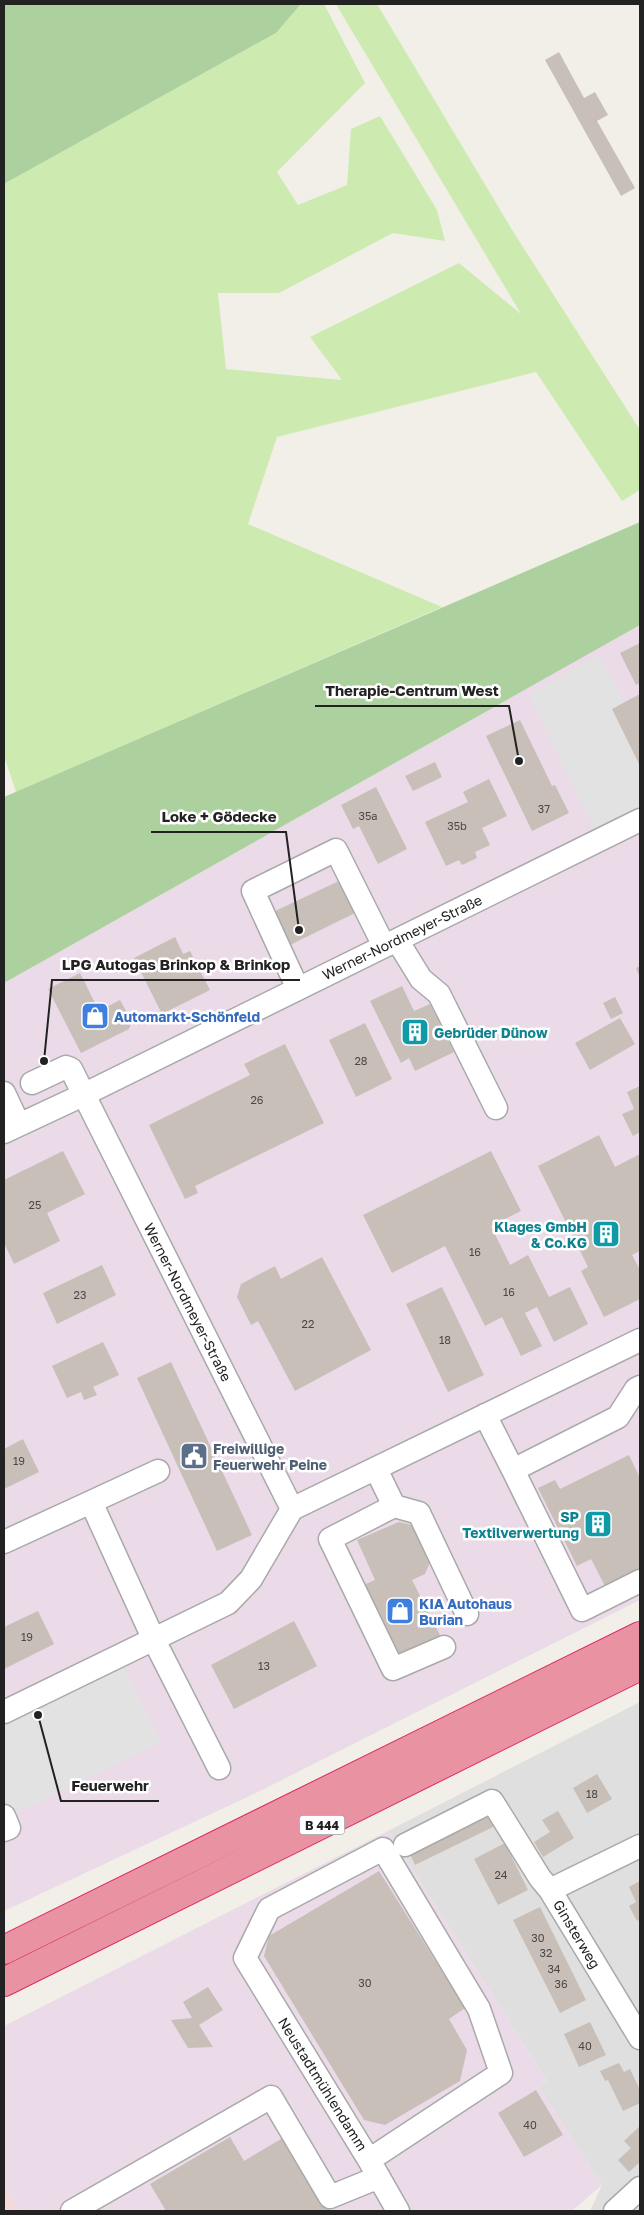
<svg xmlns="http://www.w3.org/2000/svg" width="644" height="2215" font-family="'Golos Text',sans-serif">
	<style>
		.residential { fill: #e0dfdf }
		.commercial { fill: #f2dad9 }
		.industrial { fill: #ebdbe8 }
		.grass { fill: #cdebb0 }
		.forest { fill: #add19e }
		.parking { fill: #e2e2e2 }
		.building { fill: #c7bfb8 }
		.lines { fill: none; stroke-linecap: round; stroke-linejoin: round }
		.minor-casing { stroke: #a9a9a9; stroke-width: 25 }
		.highway-casing { stroke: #dc2a67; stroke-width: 30 }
		.minor { stroke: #fff; stroke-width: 22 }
		.highway { stroke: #e892a2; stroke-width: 28 }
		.labels { text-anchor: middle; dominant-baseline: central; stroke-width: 5; stroke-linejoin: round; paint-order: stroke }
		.number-label { font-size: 11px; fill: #4b4948 }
		.shield { fill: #fff; stroke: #646464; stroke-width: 1 }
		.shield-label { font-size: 12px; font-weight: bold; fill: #222 }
		.street-label { font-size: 14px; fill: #222; stroke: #fff }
		.shop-label { font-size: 14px; font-weight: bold; fill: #366cbe; stroke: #fff; text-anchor: start }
		.culture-label { font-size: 14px; font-weight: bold; fill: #0d838f; stroke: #fff; text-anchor: end }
		.service-label { font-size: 14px; font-weight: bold; fill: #4e5e75; stroke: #fff; text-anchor: start }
		.leader { fill: none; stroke: #222; stroke-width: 2 }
		.callout-dot { fill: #222; stroke: #fff; stroke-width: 2 }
		.callout-label { font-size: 15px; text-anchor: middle; font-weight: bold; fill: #222; stroke: #fff; stroke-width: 5; stroke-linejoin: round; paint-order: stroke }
	</style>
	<rect width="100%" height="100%" fill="#f2efe9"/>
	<path class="residential" d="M 640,1702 L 640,2211 L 590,2211 L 602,2185 L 539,2087 L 547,2081 L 388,1831 Z"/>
	<path class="commercial" d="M 4,2184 L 18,2211 L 4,2211 Z"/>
	<path class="industrial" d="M 640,625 L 640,1600 L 258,1792 L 4,1911 L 4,983 Z
		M 388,1831 L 547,2081 L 539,2087 L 602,2185 L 572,2211 L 18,2211 L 4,2184 L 4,2026 Z"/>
	<path class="grass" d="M 301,4 L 324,4 L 365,83 L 277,172 L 298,205 L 347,185 L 351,129 L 380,116 L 437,210 L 445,241 L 393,233 L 279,293 L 218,293 L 226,369 L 342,380 L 310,337 L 459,263 L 521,314 L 337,6 L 338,4 L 377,4 L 514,233 L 640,430 L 640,490 L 622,501 L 536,372 L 277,437 L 248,524 L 442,607 L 16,792 L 4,756 L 4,184 L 276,33 Z"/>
	<path class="forest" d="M 4,4 L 301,4 L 276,33 L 4,184 Z
		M 640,522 L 640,625 L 4,983 L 4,797 Z"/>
	<path class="parking" d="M 600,655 L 624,702 L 612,709 L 640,766 L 640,808 L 595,831 L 528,694 Z
		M 123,1666 L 161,1742 L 11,1816 L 4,1802 L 4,1725 Z"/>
	<path class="building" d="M 559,52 L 584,98 L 595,92 L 608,115 L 597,121 L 635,188 L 621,196 L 545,60 Z
		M 640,643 L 640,683 L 636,685 L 620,653 Z
		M 640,694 L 640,766 L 612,709 Z
		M 520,720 L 552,786 L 555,785 L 569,813 L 532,831 L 486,736 Z
		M 435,762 L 442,777 L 413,791 L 405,776 Z
		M 489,779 L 507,816 L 482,828 L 490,845 L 475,852 L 477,858 L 462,865 L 459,860 L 446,866 L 425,822 L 468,802 L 463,792 Z
		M 376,787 L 407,849 L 378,864 L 359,826 L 353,829 L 341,805 Z
		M 343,879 L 359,911 L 286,947 L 271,913 Z
		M 175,937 L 183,954 L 190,951 L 210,990 L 162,1014 L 134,958 Z
		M 640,966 L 640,978 L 636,968 Z
		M 80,973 L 99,1011 L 120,1000 L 132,1022 L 129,1029 L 81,1053 L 48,989 Z
		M 402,986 L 414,1011 L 430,1004 L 454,1052 L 415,1071 L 409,1058 L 401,1063 L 370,1001 Z
		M 615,997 L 623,1013 L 611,1019 L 603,1003 Z
		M 620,1018 L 635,1044 L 590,1070 L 575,1043 Z
		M 365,1023 L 392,1079 L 356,1097 L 329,1040 Z
		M 285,1044 L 324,1123 L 195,1186 L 198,1193 L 185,1199 L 149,1125 L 250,1075 L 244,1064 Z
		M 640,1086 L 640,1132 L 633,1136 L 622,1114 L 634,1109 L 627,1092 Z
		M 599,1135 L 615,1167 L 640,1154 L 640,1251 L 632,1255 L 640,1270 L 640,1299 L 604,1317 L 581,1271 L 588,1267 L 538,1166 Z
		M 63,1151 L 85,1194 L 47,1213 L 60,1241 L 14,1264 L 4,1243 L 4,1180 Z
		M 491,1151 L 521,1211 L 491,1226 L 510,1265 L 528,1255 L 549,1297 L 570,1287 L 588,1324 L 554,1342 L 537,1307 L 525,1313 L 542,1346 L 521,1356 L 502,1317 L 485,1326 L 445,1246 L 392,1273 L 363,1215 Z
		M 322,1257 L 371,1350 L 295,1391 L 258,1321 L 251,1325 L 237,1297 L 241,1284 L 275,1266 L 281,1279 Z
		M 102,1265 L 116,1295 L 57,1324 L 43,1293 Z
		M 442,1287 L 484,1375 L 448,1392 L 406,1304 Z
		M 103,1342 L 119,1375 L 93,1387 L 97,1395 L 84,1400 L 81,1392 L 67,1398 L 52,1366 Z
		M 171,1362 L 252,1535 L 217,1551 L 137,1378 Z
		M 23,1439 L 39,1472 L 4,1489 L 4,1449 Z
		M 629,1455 L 640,1478 L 640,1569 L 605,1586 L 591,1559 L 577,1566 L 538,1488 L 555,1480 L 560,1489 Z
		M 399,1522 L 412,1525 L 430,1562 L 425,1574 L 412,1580 L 440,1635 L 396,1657 L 361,1586 L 375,1580 L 357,1540 Z
		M 38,1611 L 54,1644 L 4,1669 L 4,1627 Z
		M 294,1621 L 317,1666 L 234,1709 L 211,1665 Z
		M 597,1774 L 612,1799 L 587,1813 L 573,1788 Z
		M 558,1811 L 574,1838 L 543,1857 L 534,1842 L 550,1832 L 542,1820 Z
		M 490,1816 L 495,1826 L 415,1865 L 410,1854 Z
		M 505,1843 L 528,1890 L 498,1905 L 474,1859 Z
		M 379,1871 L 465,2008 L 449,2019 L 467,2050 L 460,2081 L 385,2125 L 364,2120 L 264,1956 L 269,1936 Z
		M 640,1881 L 640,1919 L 637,1921 L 629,1906 L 636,1902 L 629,1887 Z
		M 540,1907 L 586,2000 L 560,2013 L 513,1920 Z
		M 208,1987 L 223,2010 L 199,2025 L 213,2047 L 188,2048 L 171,2020 L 192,2018 L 183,2002 Z
		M 590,2022 L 606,2055 L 579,2067 L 564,2034 Z
		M 619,2063 L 624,2072 L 630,2069 L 640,2090 L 640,2103 L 623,2111 L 608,2080 L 605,2081 L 600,2071 Z
		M 536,2090 L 563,2135 L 524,2157 L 498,2113 Z
		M 640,2126 L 640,2162 L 629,2172 L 618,2160 L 631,2148 L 624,2141 Z
		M 286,2136 L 330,2211 L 166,2211 L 150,2184 L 230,2137 L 244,2161 Z"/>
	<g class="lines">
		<defs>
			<path id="minor" d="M 397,940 L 421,979 L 439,994 L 496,1108
				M 298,989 L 253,891 L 336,850 L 384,946
				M 32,1083 L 66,1067 L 71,1069 L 292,1509
				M 4,1093 L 19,1125
				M 4,1132 L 83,1095 L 640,820
				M 485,1415 L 513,1470 L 618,1417 L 636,1389 L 640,1387
				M 376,1469 L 394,1506 L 419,1513 L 467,1614
				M 513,1470 L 582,1610 L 640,1581
				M 158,1471 L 91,1502 L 153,1638 L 219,1768
				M 394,1506 L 330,1539 L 393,1669 L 444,1647
				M 4,1542 L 91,1502
				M 4,1712 L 228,1603 L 251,1579 L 292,1509 L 640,1340
				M 4,1816 L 9,1828 L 4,1830
				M 405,1845 L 492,1801 L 540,1878 L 550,1890
				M 640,1846 L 550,1890 L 640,2038
				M 369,2160 L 501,2073 L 479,2009 L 383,1849 L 269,1909 L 245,1958 L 369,2160 L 398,2211
				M 72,2211 L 271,2097 L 330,2197 L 379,2177
				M 615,2211 L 640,2188"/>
			<path id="highway" d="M 4,1950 L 640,1636
				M 4,1982 L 640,1666"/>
		</defs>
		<use href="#minor" class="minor-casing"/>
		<use href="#highway" class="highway-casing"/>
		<use href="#minor" class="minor"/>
		<use href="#highway" class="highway"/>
	</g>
	<defs>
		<symbol id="shop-square" viewBox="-11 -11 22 22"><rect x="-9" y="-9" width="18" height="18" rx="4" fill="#3f7fe0" stroke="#fff"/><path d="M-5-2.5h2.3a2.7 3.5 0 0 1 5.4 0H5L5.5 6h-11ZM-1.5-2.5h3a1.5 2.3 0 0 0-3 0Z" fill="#fff"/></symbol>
		<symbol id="building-square" viewBox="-11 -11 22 22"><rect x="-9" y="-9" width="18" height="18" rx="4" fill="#0f9aa8" stroke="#fff"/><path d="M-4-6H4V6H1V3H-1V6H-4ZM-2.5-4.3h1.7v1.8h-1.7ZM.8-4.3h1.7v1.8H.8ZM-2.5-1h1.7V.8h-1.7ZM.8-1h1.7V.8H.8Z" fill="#fff"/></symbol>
		<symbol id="civic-square" viewBox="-11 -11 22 22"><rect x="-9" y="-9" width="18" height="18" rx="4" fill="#5c6f8a" stroke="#fff"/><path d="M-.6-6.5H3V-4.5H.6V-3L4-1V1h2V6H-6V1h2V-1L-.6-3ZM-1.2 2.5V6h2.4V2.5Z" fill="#fff"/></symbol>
	</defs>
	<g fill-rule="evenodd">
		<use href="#shop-square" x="79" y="1000" width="32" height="32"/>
		<use href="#building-square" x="399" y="1016" width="32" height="32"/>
		<use href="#building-square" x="590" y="1218" width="32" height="32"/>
		<use href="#civic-square" x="178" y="1440" width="32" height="32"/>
		<use href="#building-square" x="582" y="1508" width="32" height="32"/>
		<use href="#shop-square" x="384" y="1595" width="32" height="32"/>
	</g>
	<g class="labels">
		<g class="number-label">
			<text x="544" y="808">37</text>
			<text x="368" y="815">35a</text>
			<text x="457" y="825">35b</text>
			<text x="361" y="1060">28</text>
			<text x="257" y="1099">26</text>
			<text x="35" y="1204">25</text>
			<text x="475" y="1251">16</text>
			<text x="509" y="1291">16</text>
			<text x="80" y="1294">23</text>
			<text x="308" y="1323">22</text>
			<text x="445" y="1339">18</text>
			<text x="19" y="1460">19</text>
			<text x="27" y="1636">19</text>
			<text x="264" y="1665">13</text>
			<text x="592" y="1793">18</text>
			<text x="501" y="1874">24</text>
			<text x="538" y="1937">30</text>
			<text x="546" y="1952">32</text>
			<text x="554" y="1968">34</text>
			<text x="365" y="1982">30</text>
			<text x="561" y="1983">36</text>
			<text x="585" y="2045">40</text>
			<text x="530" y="2124">40</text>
		</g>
		<rect class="shield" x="299.5" y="1815.5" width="45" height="19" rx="4"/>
		<g class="shield-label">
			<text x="322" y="1825">B 444</text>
		</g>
		<g class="street-label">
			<text transform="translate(402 937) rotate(-26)">Werner-Nordmeyer-Straße</text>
			<text transform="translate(188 1302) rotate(63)">Werner-Nordmeyer-Straße</text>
			<text transform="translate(577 1934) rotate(59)">Ginsterweg</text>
			<text transform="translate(323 2084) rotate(58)">Neustadtmühlendamm</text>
		</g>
		<g class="shop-label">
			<text x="114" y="1016">Automarkt-Schönfeld</text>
			<text x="419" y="1603">KIA Autohaus<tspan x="419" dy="16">Burian</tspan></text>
		</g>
		<g class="culture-label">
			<text x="434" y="1032" text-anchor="start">Gebrüder Dünow</text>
			<text x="587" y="1226">Klages GmbH<tspan x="587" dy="16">&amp; Co.KG</tspan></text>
			<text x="579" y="1516">SP<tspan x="579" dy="16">Textilverwertung</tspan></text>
		</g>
		<g class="service-label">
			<text x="213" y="1448">Freiwillige<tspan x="213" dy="16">Feuerwehr Peine</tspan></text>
		</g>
	</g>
	<path class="leader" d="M519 761L509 706H315M299 930L286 832H151M44 1061L52 980H300M38 1715L61 1801H159"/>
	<g class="callout-dot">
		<circle cx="519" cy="761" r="5"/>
		<circle cx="299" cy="930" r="5"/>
		<circle cx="44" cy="1061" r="5"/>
		<circle cx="38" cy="1715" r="5"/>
	</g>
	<g class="callout-label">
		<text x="412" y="696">Therapie-Centrum West</text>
		<text x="219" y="822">Loke + Gödecke</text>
		<text x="176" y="970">LPG Autogas Brinkop &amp; Brinkop</text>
		<text x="110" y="1791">Feuerwehr</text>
	</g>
	<rect width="644" height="2215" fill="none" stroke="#222222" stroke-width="10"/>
</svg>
